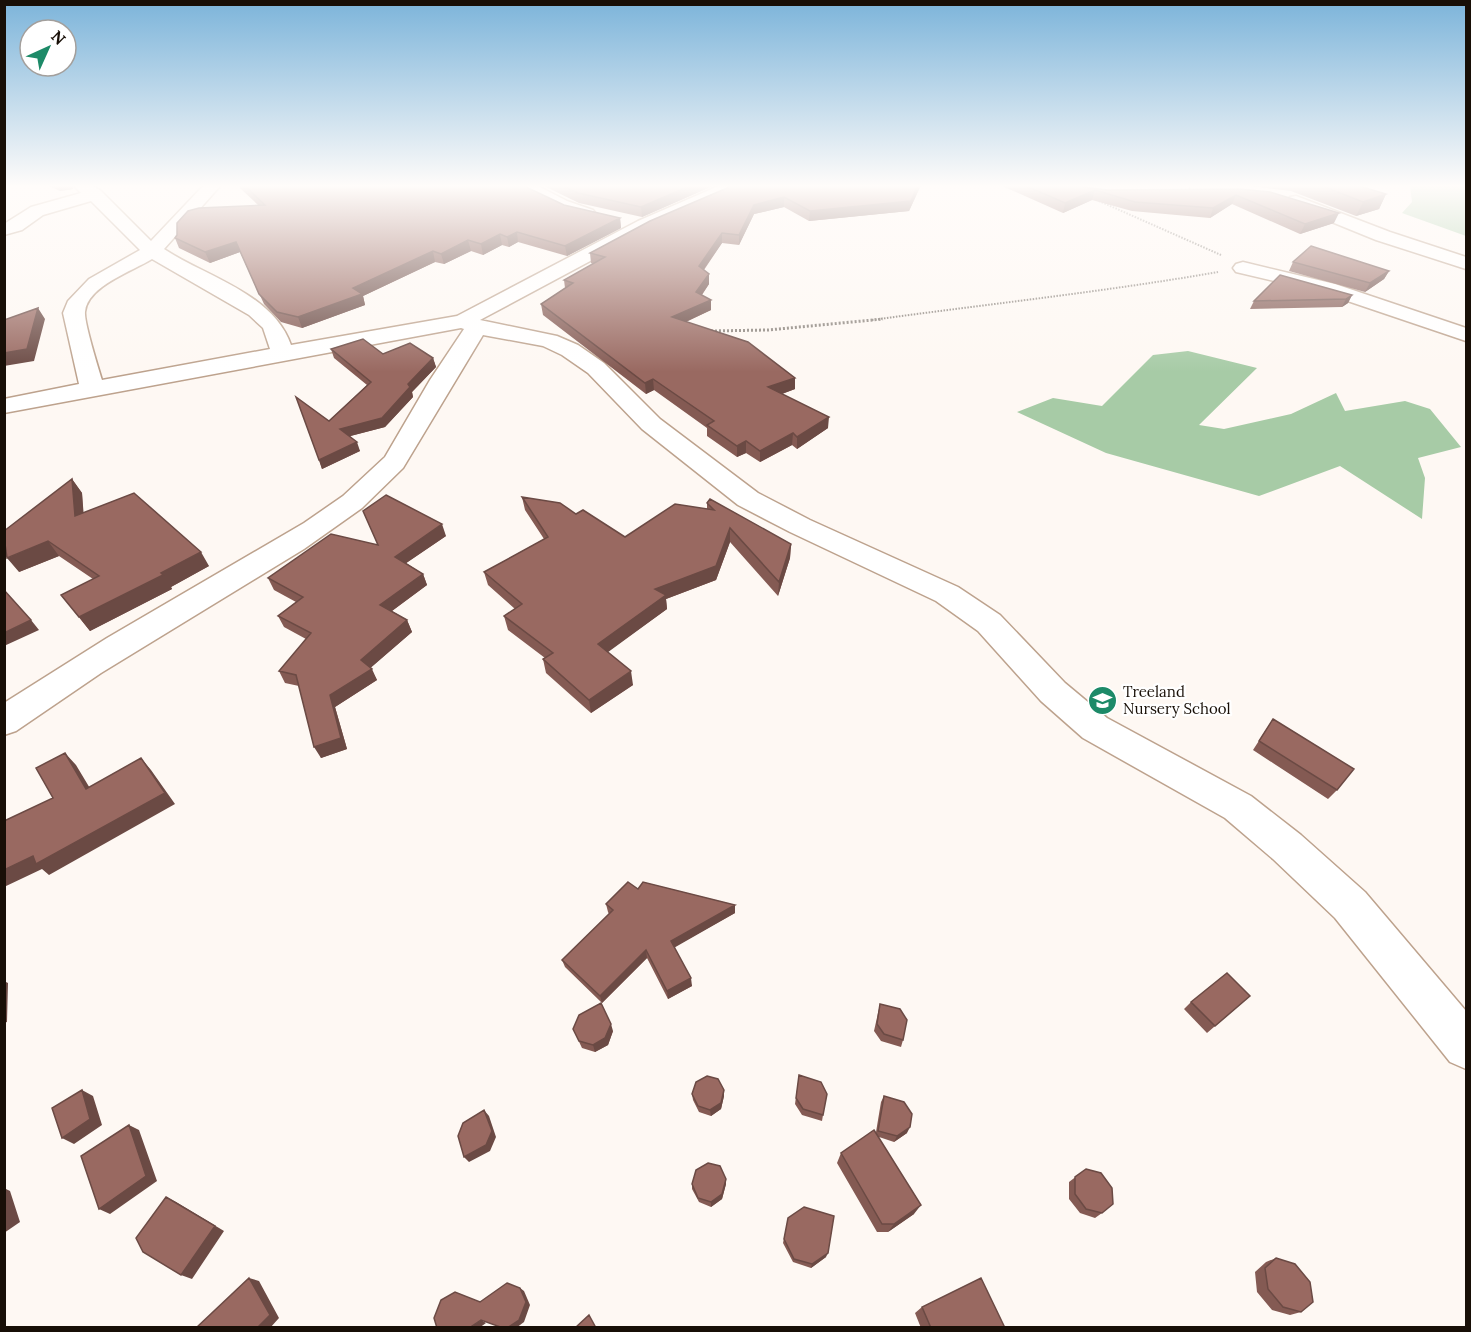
<svg xmlns="http://www.w3.org/2000/svg" width="1471" height="1332" font-family="Lora,serif">
	<style>
		.forest { fill: #a7cba6 }
		.lines { fill: none; stroke-linecap: round; stroke-linejoin: round }
		.minor-casing { stroke: #bda28d; stroke-width: 3 }
		.path-far1 { stroke: #89827b; stroke-width: 2; stroke-dasharray: 1.5 1.5; stroke-linecap: butt }
		.path { stroke: #89827b; stroke-width: 3; stroke-dasharray: 2 2; stroke-linecap: butt }
		.minor { fill: #fff; fill-rule: evenodd }
		.wall { fill: #845a53 }
		.shaded-wall { fill: #6b4a44 }
		.building { fill: #996961; stroke: #6b4a44; stroke-width: 1.5 }
		.labels { text-anchor: middle; dominant-baseline: central; stroke-width: 4.5; stroke-linejoin: round; paint-order: stroke }
		.poi-label { font-size: 15px; fill: #180f07; stroke: #fff; text-anchor: start }
	</style>
	<rect width="100%" height="100%" fill="#fef8f3"/>
	<path class="forest" d="M 1410,185 L 1466,185 L 1466,236 L 1402,213 L 1412,202 Z
		M 1188,351 L 1257,368 L 1199,425 L 1224,429 L 1291,414 L 1336,393 L 1345,411 L 1405,401 L 1430,409 L 1461,447 L 1418,458 L 1425,478 L 1422,519 L 1340,466 L 1259,496 L 1106,453 L 1017,412 L 1053,398 L 1102,406 L 1153,355 Z"/>
	<g class="lines">
		<defs>
			<path id="minor" d="M 73,185 L 92,185 L 101,191 L 151,241 L 204,185 L 221,185 L 164,249 C 206,277 273,293 291,345 L 457,316 L 638,221 L 721,185 L 743,185 L 741,189 L 650,229 L 480,320 L 557,336 L 578,345 L 604,363 L 660,419 L 758,493 L 810,520 L 958,587 L 1000,615 L 1065,683 L 1107,718 L 1251,796 L 1301,835 L 1365,892 L 1466,1011 L 1466,1069 L 1450,1062 L 1335,918 L 1273,859 L 1225,818 L 1083,738 L 1041,701 L 978,631 L 936,601 L 790,532 L 738,505 L 642,429 L 588,373 L 562,355 L 543,346 L 483,335 L 403,468 L 362,508 L 304,549 L 101,673 L 16,731 L 4,735 L 4,703 L 107,638 L 304,523 L 343,496 L 385,457 L 430,380 L 464,329 L 461,328 L 4,413 L 4,399 L 79,384 L 63,313 L 68,301 L 89,279 L 140,250 L 91,201 L 43,215 L 22,230 L 4,235 L 4,224 L 31,207 L 81,193 ZM 152,259 L 249,315 L 263,328 L 270,349 L 102,380 C 98,367 84,322 85,312 C 87,286 133,271 152,259 Z
				M 515,185 L 536,185 L 567,201 L 593,210 L 596,214 L 593,218 C 578,222 525,198 515,185 Z
				M 1296,196 L 1390,232 L 1466,257 L 1466,269 L 1376,240 L 1290,205 L 1287,201 L 1290,197 Z
				M 1243,262 L 1335,284 L 1466,328 L 1466,341 L 1321,292 L 1236,272 L 1233,268 L 1236,264 Z"/>
		</defs>
		<use href="#minor" class="minor-casing"/>
		<path class="path-far1" d="M 1187,191 L 1192,185
			M 1099,201 L 1221,255
			M 872,320 C 988,304 1103,292 1218,272"/>
		<path class="path" d="M 711,331 L 768,330 L 883,319"/>
		<use href="#minor" class="minor"/>
	</g>
	<path class="wall" d="M 47,185 L 72,185 L 73,189 L 60,191 Z
		M 239,185 L 522,185 L 564,205 L 620,218 L 621,228 L 567,256 L 518,242 L 509,247 L 502,245 L 483,255 L 471,251 L 444,264 L 435,262 L 363,296 L 365,305 L 302,328 L 281,322 L 264,304 L 240,252 L 210,263 L 179,248 L 175,238 L 258,205 L 240,188 Z
		M 542,185 L 715,185 L 642,217 L 579,203 Z
		M 733,185 L 921,185 L 909,211 L 809,221 L 784,207 L 754,214 L 739,245 L 722,243 L 704,270 L 709,284 L 702,295 L 711,310 L 686,322 L 795,378 L 795,389 L 782,394 L 828,428 L 797,449 L 792,445 L 760,462 L 746,453 L 737,457 L 707,436 L 707,428 L 654,390 L 646,394 L 543,315 L 541,304 L 565,288 L 564,280 L 593,264 L 591,263 L 590,253 Z
		M 1000,185 L 1066,185 L 1108,190 L 1240,189 L 1334,223 L 1300,234 L 1232,204 L 1210,218 L 1132,211 L 1092,200 L 1063,213 Z
		M 1243,185 L 1356,185 L 1386,194 L 1379,209 L 1356,216 L 1291,191 Z
		M 1293,262 L 1389,271 L 1384,279 L 1365,292 L 1289,271 Z
		M 1352,295 L 1348,303 L 1342,307 L 1250,309 L 1254,301 Z
		M 331,349 L 433,358 L 436,367 L 412,392 L 413,397 L 385,427 L 350,436 L 360,451 L 322,469 L 319,460 L 329,421 L 367,385 L 334,358 Z
		M 72,479 L 82,493 L 83,513 L 209,566 L 171,587 L 172,589 L 90,631 L 61,595 L 93,579 L 59,556 L 19,572 Z
		M 522,497 L 576,514 L 625,537 L 707,509 L 707,503 L 791,544 L 790,558 L 778,596 L 730,542 L 716,580 L 666,599 L 667,609 L 607,652 L 633,685 L 591,713 L 546,673 L 543,659 L 545,658 L 508,630 L 504,616 L 515,609 L 488,585 L 484,572 L 544,539 L 525,510 Z
		M 363,511 L 446,536 L 406,563 L 423,574 L 427,585 L 392,611 L 407,620 L 412,632 L 370,668 L 377,680 L 335,707 L 347,749 L 321,758 L 299,686 L 285,683 L 279,671 L 306,639 L 284,627 L 278,616 L 296,602 L 274,590 L 268,578 L 378,545 Z
		M 1273,719 L 1337,790 L 1328,799 L 1253,750 Z
		M 638,889 L 735,905 L 735,913 L 674,947 L 692,986 L 668,999 L 647,958 L 602,1003 L 565,967 L 562,960 L 609,914 L 608,912 L 606,904 Z
		M 1250,996 L 1207,1033 L 1184,1009 L 1191,1002 Z
		M 880,1004 L 903,1040 L 901,1047 L 881,1041 L 874,1031 Z
		M 573,1029 L 613,1031 L 608,1045 L 595,1052 L 582,1048 Z
		M 799,1075 L 823,1115 L 822,1121 L 802,1115 L 795,1104 Z
		M 724,1090 L 724,1096 L 721,1109 L 711,1116 L 699,1112 L 693,1100 L 692,1094 Z
		M 884,1096 L 907,1133 L 894,1142 L 879,1137 L 914,1214 L 888,1232 L 877,1232 L 837,1163 L 841,1153 L 876,1132 L 881,1102 Z
		M 1086,1169 L 1102,1213 L 1095,1218 L 1080,1213 L 1069,1199 L 1069,1182 Z
		M 726,1179 L 726,1184 L 722,1199 L 711,1207 L 699,1202 L 692,1189 L 692,1184 Z
		M 788,1218 L 826,1257 L 811,1268 L 793,1262 L 783,1243 Z
		M 1276,1258 L 1301,1312 L 1290,1315 L 1272,1310 L 1257,1292 L 1255,1272 L 1266,1262 Z
		M 922,1307 L 1005,1328 L 921,1328 L 915,1313 Z"/>
	<path class="shaded-wall" d="M 56,185 L 72,185 L 73,189 L 60,191 Z
		M 692,185 L 715,185 L 642,217 L 641,207 Z
		M 918,185 L 921,185 L 909,211 L 809,221 L 810,211 Z
		M 1095,190 L 1092,200 L 1063,213 L 1065,203 Z
		M 1386,194 L 1379,209 L 1356,216 L 1363,202 Z
		M 1236,195 L 1232,204 L 1210,218 L 1213,208 Z
		M 784,197 L 784,207 L 754,214 L 739,245 L 739,235 L 754,205 Z
		M 1339,213 L 1334,223 L 1300,234 L 1305,224 Z
		M 620,218 L 621,228 L 567,256 L 565,246 Z
		M 517,232 L 518,242 L 509,247 L 507,237 Z
		M 722,233 L 722,243 L 699,276 L 699,266 Z
		M 500,234 L 502,245 L 483,255 L 481,244 Z
		M 468,240 L 471,251 L 444,264 L 441,254 Z
		M 236,242 L 240,252 L 210,263 L 205,252 Z
		M 433,251 L 435,262 L 363,296 L 365,305 L 302,328 L 298,317 L 353,288 Z
		M 1389,271 L 1384,279 L 1365,292 L 1370,283 Z
		M 709,274 L 709,284 L 696,303 L 696,292 Z
		M 1352,295 L 1348,303 L 1342,307 L 1346,299 Z
		M 711,300 L 711,310 L 672,328 L 672,317 Z
		M 38,308 L 45,319 L 34,361 L 4,366 L 4,353 Z
		M 433,358 L 436,367 L 412,392 L 413,397 L 385,427 L 343,438 L 340,429 L 408,384 Z
		M 795,378 L 795,389 L 768,399 L 768,387 Z
		M 653,379 L 654,390 L 646,394 L 645,383 Z
		M 829,417 L 828,428 L 797,449 L 797,437 Z
		M 793,433 L 792,445 L 760,462 L 760,451 Z
		M 746,441 L 746,453 L 737,457 L 737,446 Z
		M 357,442 L 360,451 L 322,469 L 319,460 Z
		M 72,479 L 82,493 L 85,531 L 75,516 Z
		M 442,524 L 446,536 L 399,568 L 395,557 Z
		M 730,528 L 730,542 L 716,580 L 666,599 L 667,609 L 600,658 L 598,644 L 655,589 Z
		M 48,541 L 59,556 L 19,572 L 7,558 Z
		M 791,544 L 790,558 L 778,596 L 779,582 Z
		M 201,552 L 209,566 L 171,587 L 172,589 L 90,631 L 79,617 Z
		M 423,574 L 427,585 L 385,616 L 380,605 Z
		M 31,620 L 39,630 L 4,646 L 4,633 Z
		M 407,620 L 412,632 L 367,671 L 361,660 Z
		M 372,669 L 377,680 L 335,707 L 347,749 L 321,758 L 314,747 L 330,695 Z
		M 631,671 L 633,685 L 591,713 L 589,700 Z
		M 65,753 L 76,765 L 97,800 L 86,789 Z
		M 141,758 L 151,770 L 175,804 L 49,875 L 42,869 L 4,887 L 4,870 Z
		M 735,905 L 735,913 L 672,949 L 671,941 Z
		M 646,950 L 647,958 L 602,1003 L 600,996 Z
		M 691,978 L 692,986 L 668,999 L 667,991 Z
		M 4,981 L 8,983 L 7,1022 L 4,1023 Z
		M 611,1024 L 613,1031 L 608,1045 L 595,1052 L 593,1045 Z
		M 82,1090 L 93,1096 L 102,1125 L 74,1144 L 62,1138 Z
		M 724,1090 L 724,1096 L 721,1109 L 711,1116 L 710,1110 Z
		M 484,1110 L 489,1116 L 496,1137 L 490,1151 L 469,1162 L 464,1157 Z
		M 129,1125 L 139,1130 L 157,1181 L 110,1214 L 99,1209 Z
		M 910,1127 L 907,1133 L 894,1142 L 897,1136 Z
		M 726,1179 L 726,1184 L 722,1199 L 711,1207 L 711,1202 Z
		M 4,1188 L 10,1191 L 20,1222 L 4,1233 Z
		M 166,1197 L 176,1202 L 224,1231 L 192,1279 L 181,1275 Z
		M 921,1205 L 914,1214 L 888,1232 L 894,1224 Z
		M 828,1253 L 826,1257 L 811,1268 L 812,1264 Z
		M 249,1278 L 259,1281 L 279,1318 L 270,1328 L 257,1328 Z
		M 520,1288 L 524,1291 L 530,1305 L 524,1322 L 516,1328 L 507,1328 Z
		M 481,1320 L 486,1323 L 479,1328 L 469,1328 Z"/>
	<path class="building" d="M 244,185 L 522,185 L 564,205 L 620,218 L 565,246 L 517,232 L 507,237 L 500,234 L 481,244 L 468,240 L 441,254 L 433,251 L 353,288 L 362,294 L 298,317 L 277,312 L 259,294 L 236,242 L 205,252 L 175,238 L 177,235 L 177,223 L 188,211 L 199,208 L 265,205 Z
		M 561,185 L 692,185 L 641,207 L 578,193 Z
		M 734,185 L 918,185 L 911,201 L 810,211 L 784,197 L 754,205 L 739,235 L 722,233 L 699,266 L 709,274 L 696,292 L 711,300 L 672,317 L 748,342 L 795,378 L 768,387 L 829,417 L 797,437 L 793,433 L 760,451 L 746,441 L 737,446 L 707,425 L 714,421 L 653,379 L 645,383 L 541,304 L 573,283 L 564,280 L 605,257 L 590,253 L 650,221 Z
		M 1024,185 L 1066,185 L 1108,190 L 1240,189 L 1270,192 L 1339,213 L 1305,224 L 1236,195 L 1213,208 L 1135,202 L 1095,190 L 1065,203 Z
		M 1320,185 L 1356,185 L 1386,194 L 1363,202 Z
		M 1311,246 L 1389,271 L 1370,283 L 1293,262 Z
		M 1280,275 L 1352,295 L 1346,299 L 1254,301 Z
		M 38,308 L 27,349 L 4,353 L 4,320 Z
		M 363,339 L 383,354 L 410,343 L 433,358 L 408,384 L 410,387 L 382,418 L 340,429 L 357,442 L 319,460 L 296,397 L 329,421 L 371,382 L 331,349 Z
		M 72,479 L 75,516 L 134,493 L 201,552 L 161,573 L 163,575 L 79,617 L 61,595 L 99,576 L 48,541 L 7,558 L 4,537 L 4,531 Z
		M 386,495 L 442,524 L 395,557 L 423,574 L 380,605 L 407,620 L 361,660 L 372,669 L 330,695 L 341,738 L 314,747 L 296,675 L 279,671 L 311,633 L 278,616 L 303,597 L 268,578 L 331,534 L 378,545 L 363,511 Z
		M 522,497 L 560,503 L 576,514 L 583,510 L 625,537 L 675,504 L 714,510 L 707,503 L 710,499 L 791,544 L 779,582 L 730,528 L 716,566 L 655,589 L 666,595 L 598,644 L 631,671 L 589,700 L 543,659 L 553,653 L 504,616 L 522,604 L 484,572 L 548,537 Z
		M 4,590 L 31,620 L 4,633 Z
		M 1273,719 L 1354,769 L 1337,790 L 1259,741 Z
		M 65,753 L 86,789 L 141,758 L 165,793 L 36,864 L 33,856 L 4,870 L 4,821 L 53,798 L 36,768 Z
		M 628,882 L 638,889 L 643,882 L 735,905 L 671,941 L 691,978 L 667,991 L 646,950 L 600,996 L 562,960 L 613,910 L 606,904 Z
		M 1227,973 L 1250,996 L 1215,1026 L 1191,1002 Z
		M 601,1003 L 611,1024 L 605,1038 L 593,1045 L 579,1041 L 573,1029 L 579,1015 Z
		M 880,1004 L 900,1009 L 907,1020 L 903,1040 L 884,1034 L 877,1024 Z
		M 799,1075 L 821,1082 L 827,1094 L 823,1115 L 803,1109 L 796,1098 Z
		M 707,1076 L 718,1079 L 724,1090 L 721,1103 L 710,1110 L 698,1106 L 692,1094 L 696,1082 Z
		M 82,1090 L 90,1119 L 62,1138 L 52,1108 Z
		M 884,1096 L 904,1102 L 912,1114 L 910,1127 L 897,1136 L 878,1131 Z
		M 484,1110 L 492,1131 L 486,1145 L 464,1157 L 458,1136 L 463,1123 Z
		M 129,1125 L 146,1176 L 99,1209 L 81,1156 Z
		M 874,1130 L 921,1205 L 894,1224 L 882,1224 L 841,1153 Z
		M 708,1163 L 720,1166 L 726,1179 L 722,1194 L 711,1202 L 698,1198 L 692,1184 L 696,1170 Z
		M 1086,1169 L 1101,1173 L 1112,1188 L 1113,1204 L 1102,1213 L 1086,1209 L 1075,1194 L 1075,1177 Z
		M 166,1197 L 215,1226 L 181,1275 L 143,1252 L 136,1238 Z
		M 804,1207 L 834,1216 L 828,1253 L 812,1264 L 794,1259 L 784,1239 L 788,1218 Z
		M 1276,1258 L 1295,1264 L 1310,1282 L 1313,1302 L 1301,1312 L 1283,1307 L 1268,1289 L 1265,1268 Z
		M 249,1278 L 270,1315 L 257,1328 L 196,1328 Z
		M 981,1278 L 1005,1328 L 931,1328 L 922,1307 Z
		M 507,1283 L 520,1288 L 526,1302 L 519,1320 L 507,1328 L 503,1328 L 481,1320 L 469,1328 L 437,1328 L 434,1318 L 441,1300 L 455,1292 L 480,1302 Z
		M 589,1315 L 596,1328 L 575,1328 Z"/>
	<linearGradient id="sky" x2="0" y2="1"><stop stop-color="#7cb4da"/><stop offset="0.5" stop-color="#fffcfa"/><stop offset="1" stop-color="#fffcfa" stop-opacity="0"/></linearGradient>
	<rect width="1471" height="372" fill="url(#sky)"/>
	<defs>
		<symbol id="school-disc" viewBox="-11 -11 22 22"><circle r="9.5" fill="#1d8a68" stroke="#fff"/><path d="M0-5L7-2L0 1L-7-2ZM-4 1L0 2.5L4 1V4Q0 6-4 4Z" fill="#fff"/></symbol>
	</defs>
	<g fill-rule="evenodd">
		<use href="#school-disc" x="1086" y="684" width="33" height="33"/>
	</g>
	<g class="labels">
		<g class="poi-label">
			<text x="1123" y="691">Treeland<tspan x="1123" dy="17">Nursery School</tspan></text>
		</g>
	</g>
	<rect width="1471" height="1332" fill="none" stroke="#180f07" stroke-width="12"/>
	<g transform="translate(48 48) rotate(45)"><circle r="28" fill="#ffffff" stroke="#a39f9c" stroke-width="1.5"/>
	<path d="M0-4.5L10 22L0 15L-10 22Z" fill="#1d8a68"/>
	<text y="-9" font-size="16" font-weight="bold" text-anchor="middle" fill="#180f07">N</text>
	</g>
</svg>
